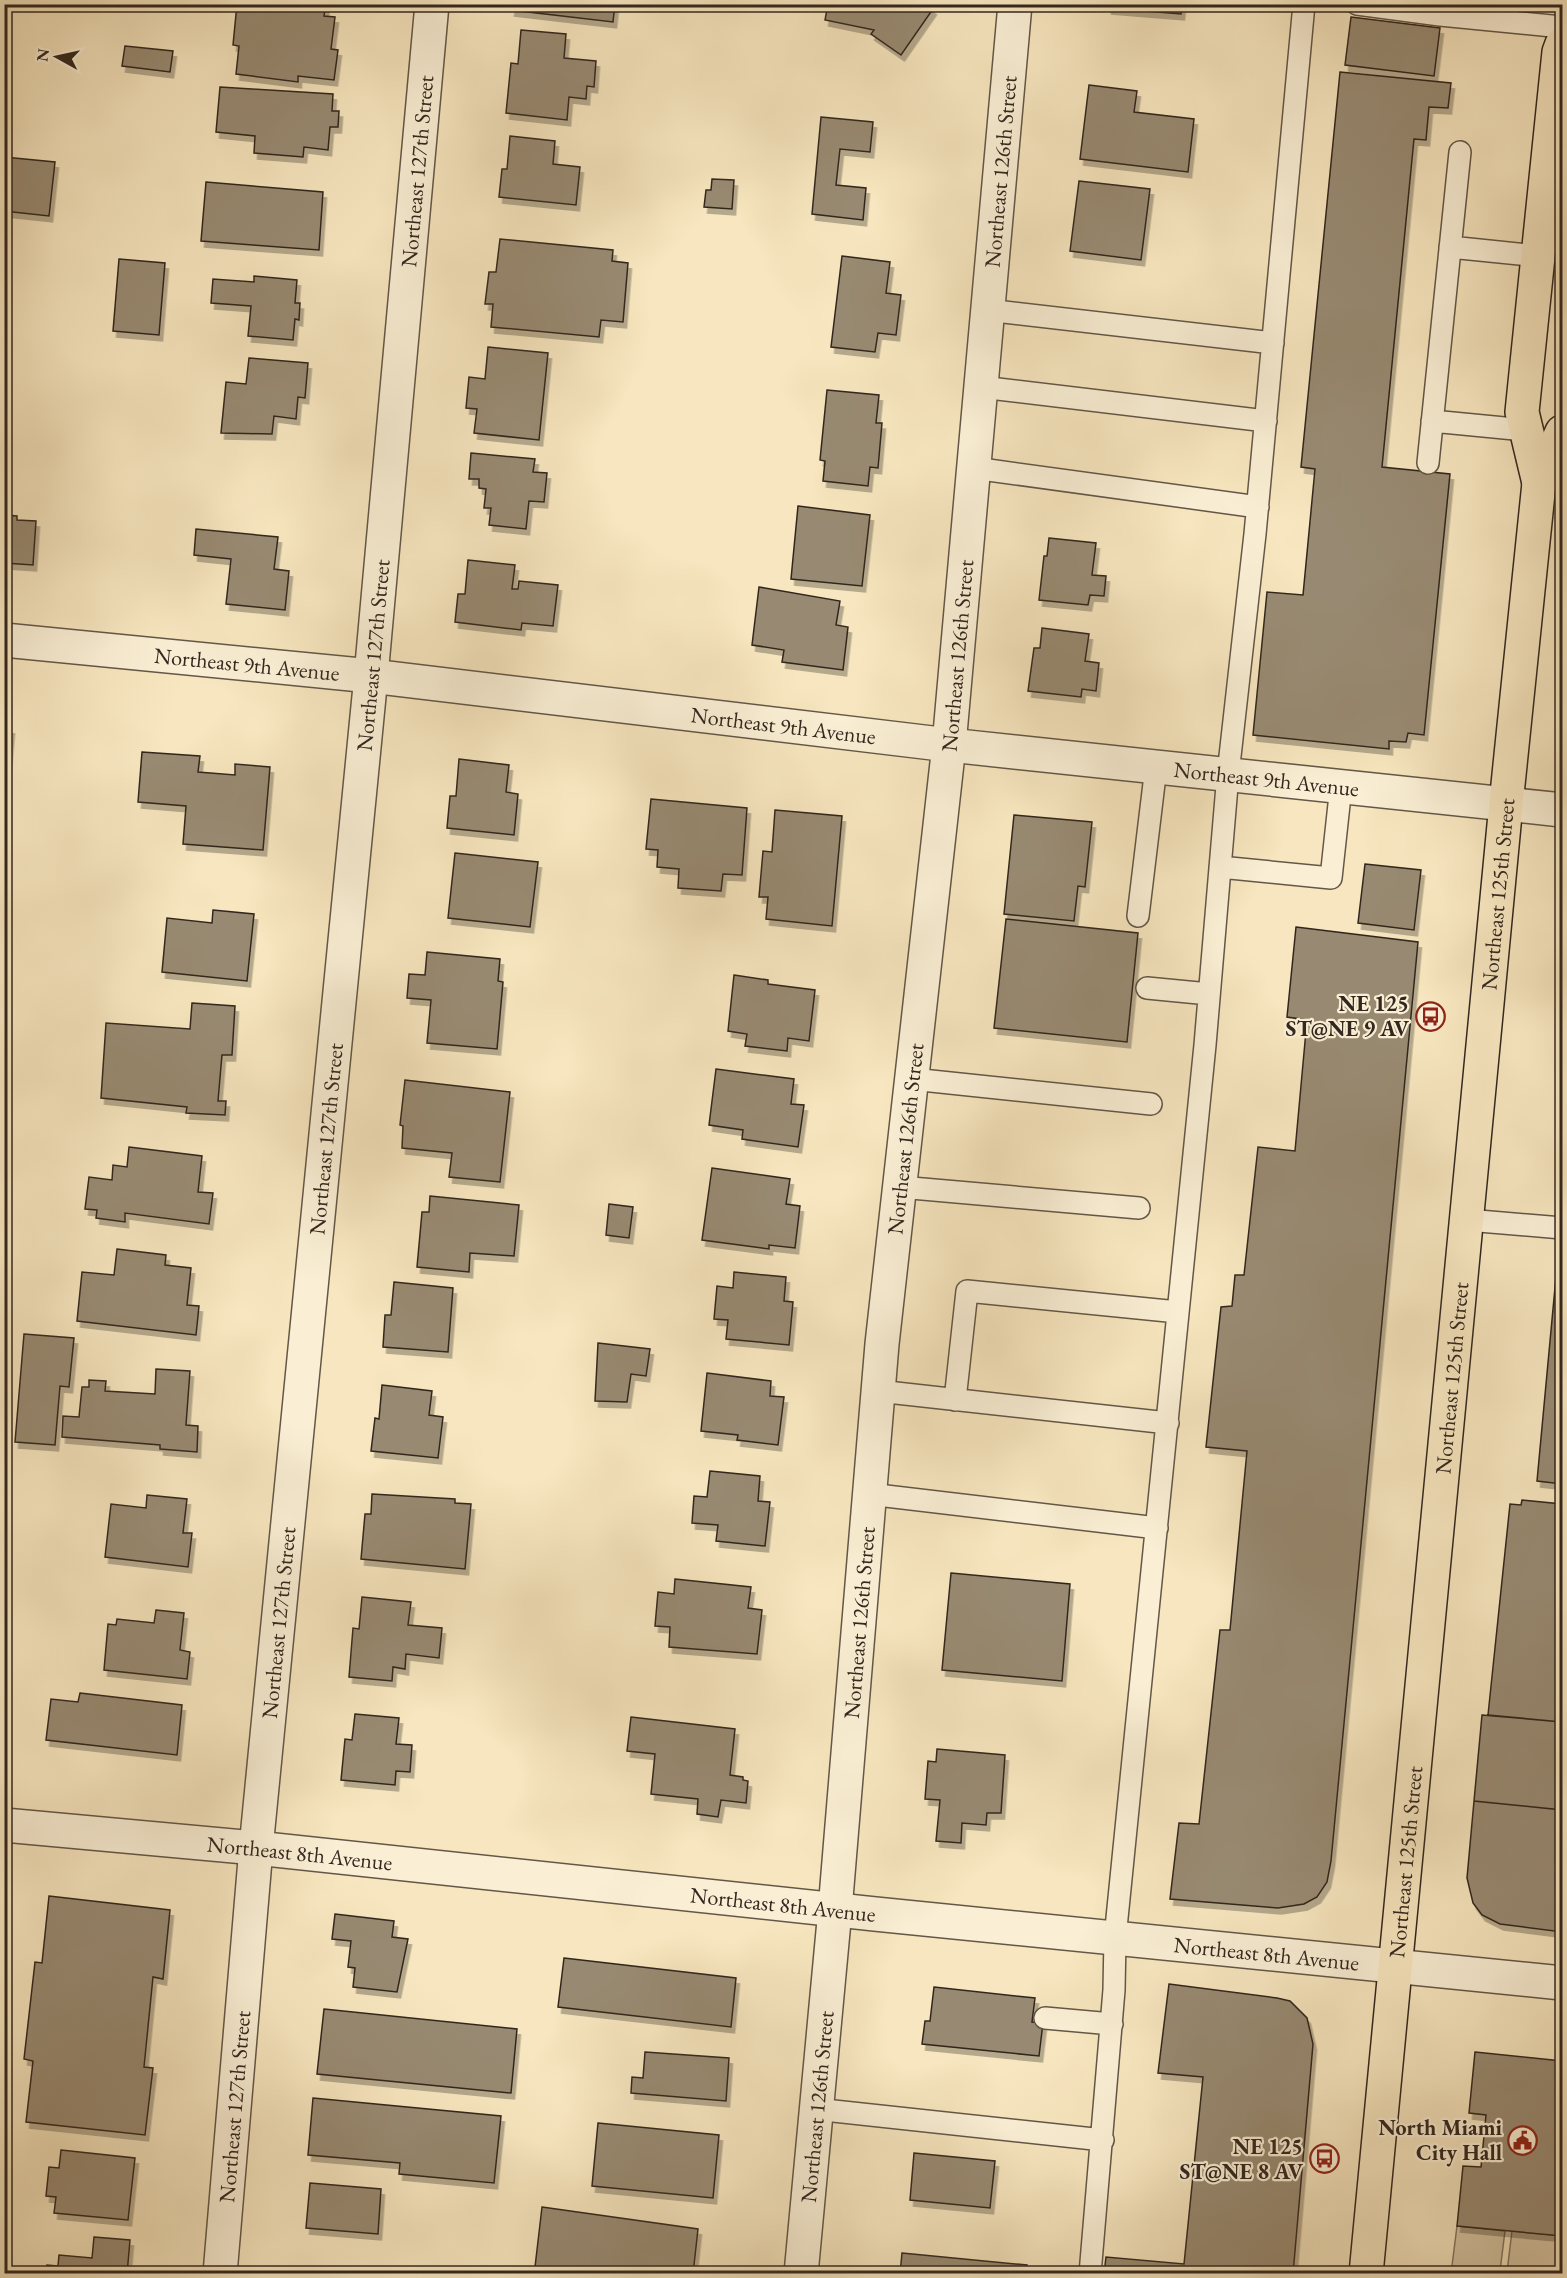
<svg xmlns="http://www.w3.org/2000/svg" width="1567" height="2278" font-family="'EB Garamond',serif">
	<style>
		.green { fill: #d6c6a4; stroke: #847662; stroke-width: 1.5 }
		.building { fill: #988a72; stroke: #32271f; stroke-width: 1.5; filter: url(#shadow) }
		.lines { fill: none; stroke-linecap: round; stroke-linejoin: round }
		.service-casing { stroke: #635747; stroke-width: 24 }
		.minor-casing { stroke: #635747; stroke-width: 36 }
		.primary-casing { stroke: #32271f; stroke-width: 36 }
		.service { stroke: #faefd5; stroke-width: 21 }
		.minor { stroke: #faefd5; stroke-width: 33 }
		.primary { stroke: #f7e6bf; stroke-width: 33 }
		.labels { text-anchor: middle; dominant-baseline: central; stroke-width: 4.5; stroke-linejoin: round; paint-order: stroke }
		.street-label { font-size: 22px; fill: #32271f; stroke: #faefd5 }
		.poi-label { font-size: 22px; font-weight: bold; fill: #32271f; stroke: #faefd5; text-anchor: end }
	</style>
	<defs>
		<filter id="shadow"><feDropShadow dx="3.5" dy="6" stdDeviation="0" flood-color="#0004"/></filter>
	</defs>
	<rect width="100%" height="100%" fill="#f7e6bf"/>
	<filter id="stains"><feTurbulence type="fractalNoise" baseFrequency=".00333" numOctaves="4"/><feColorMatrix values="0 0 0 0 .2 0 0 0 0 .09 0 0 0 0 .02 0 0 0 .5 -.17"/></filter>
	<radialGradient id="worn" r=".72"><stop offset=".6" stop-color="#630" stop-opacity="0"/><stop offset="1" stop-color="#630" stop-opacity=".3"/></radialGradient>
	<path class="green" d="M 1457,2226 L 1505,2231 L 1500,2271 L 1452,2266 Z
		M 1512,2231 L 1562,2236 L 1562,2273 L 1507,2272 Z"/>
	<path class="building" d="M 237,4 L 326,4 L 324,16 L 335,17 L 331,49 L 338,50 L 334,80 L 298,76 L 298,82 L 236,74 L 239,46 L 233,45 Z
		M 512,4 L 615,4 L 613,22 L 511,10 Z
		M 828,4 L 926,4 L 933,9 L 901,55 L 871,34 L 874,30 L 825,20 Z
		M 1108,4 L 1182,4 L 1181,14 L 1108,8 Z
		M 1351,17 L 1440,28 L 1434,76 L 1345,65 Z
		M 521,30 L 566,34 L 564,58 L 596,61 L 594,87 L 587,86 L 586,99 L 569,97 L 567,120 L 506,113 L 511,63 L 518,64 Z
		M 125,46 L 173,51 L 170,72 L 122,66 Z
		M 1340,72 L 1451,83 L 1448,108 L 1429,107 L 1426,140 L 1414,139 L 1382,467 L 1450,474 L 1424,735 L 1408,733 L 1406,742 L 1389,741 L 1389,749 L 1253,735 L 1267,592 L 1303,595 L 1315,469 L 1301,467 Z
		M 1089,85 L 1137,91 L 1134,112 L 1194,119 L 1188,172 L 1080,159 Z
		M 220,87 L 333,94 L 332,111 L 339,111 L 338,127 L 330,127 L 328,150 L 304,147 L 303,157 L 254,153 L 255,136 L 216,132 Z
		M 821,117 L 873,122 L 870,152 L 840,149 L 836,185 L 866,188 L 863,220 L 812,214 Z
		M 510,136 L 555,141 L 553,164 L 580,167 L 576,205 L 499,197 L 502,169 L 507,169 Z
		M 4,157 L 55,162 L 49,216 L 4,211 Z
		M 712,179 L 734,180 L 732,209 L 704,207 L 706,190 L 711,190 Z
		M 1079,181 L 1150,189 L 1141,260 L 1070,251 Z
		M 206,182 L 323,192 L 319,250 L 201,241 Z
		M 500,239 L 613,250 L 612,261 L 628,263 L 623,322 L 601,320 L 599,337 L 491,327 L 493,304 L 485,304 L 489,272 L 496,272 Z
		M 842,256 L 890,262 L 886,293 L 901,295 L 896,335 L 878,333 L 875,352 L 831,347 Z
		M 119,259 L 165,263 L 159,335 L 113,331 Z
		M 254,276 L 297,280 L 295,303 L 300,303 L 299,320 L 295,319 L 293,340 L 248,336 L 251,306 L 211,303 L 213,279 L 254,282 Z
		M 488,347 L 548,353 L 539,440 L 474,433 L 477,409 L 466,408 L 469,377 L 485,379 Z
		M 249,358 L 308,363 L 305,398 L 298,397 L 296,419 L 274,416 L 272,434 L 221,433 L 226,382 L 246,384 Z
		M 827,390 L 879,395 L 876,423 L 882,423 L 878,468 L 870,467 L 868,486 L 823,481 L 825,461 L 820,460 Z
		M 471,453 L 535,459 L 533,472 L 547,473 L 544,502 L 529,501 L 526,529 L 489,525 L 491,508 L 484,508 L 486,489 L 479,488 L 479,479 L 469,479 Z
		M 798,506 L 870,515 L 862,586 L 791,579 Z
		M 4,515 L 17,516 L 17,520 L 36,521 L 33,565 L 4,563 Z
		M 196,529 L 278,537 L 274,569 L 289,571 L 285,610 L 226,604 L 231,559 L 194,555 Z
		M 1049,538 L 1096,543 L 1092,575 L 1106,576 L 1104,596 L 1090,595 L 1088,605 L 1039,600 L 1044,556 L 1047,556 Z
		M 468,560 L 515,565 L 512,589 L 518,589 L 519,581 L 558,585 L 553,626 L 522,623 L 521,630 L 455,622 L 458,594 L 465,594 Z
		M 759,587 L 840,601 L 836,625 L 848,627 L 843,670 L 782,662 L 784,650 L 752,645 Z
		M 1042,628 L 1089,634 L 1085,661 L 1099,663 L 1096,691 L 1082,689 L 1081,697 L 1028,691 L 1034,648 L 1040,648 Z
		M 4,727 L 11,728 L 6,783 L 4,783 Z
		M 142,752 L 200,756 L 198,772 L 235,775 L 235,764 L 270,767 L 263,850 L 183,844 L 186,806 L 138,802 Z
		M 459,759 L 509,765 L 506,792 L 518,794 L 514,835 L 447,828 L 450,796 L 456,796 Z
		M 651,799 L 747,808 L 742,875 L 723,874 L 721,891 L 678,888 L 679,869 L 657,867 L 658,850 L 646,849 Z
		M 775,810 L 842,816 L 832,926 L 766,919 L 768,897 L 759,897 L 763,851 L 772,852 Z
		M 1014,815 L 1092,822 L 1085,887 L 1078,886 L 1074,921 L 1004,914 Z
		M 455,853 L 538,862 L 530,927 L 448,918 Z
		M 1365,864 L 1421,870 L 1414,930 L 1358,923 Z
		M 213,910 L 254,914 L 247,981 L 162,972 L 167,918 L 212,923 Z
		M 1006,919 L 1138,933 L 1127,1042 L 994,1028 Z
		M 1296,927 L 1418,942 L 1331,1861 L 1327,1882 L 1317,1897 L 1304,1904 L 1278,1908 L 1170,1899 L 1179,1823 L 1199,1824 L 1220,1630 L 1230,1630 L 1247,1451 L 1206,1447 L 1221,1307 L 1232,1306 L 1235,1275 L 1244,1275 L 1258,1147 L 1295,1151 L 1307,1020 L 1287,1017 Z
		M 427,952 L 500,959 L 498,981 L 503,982 L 497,1049 L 427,1043 L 431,1000 L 407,998 L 409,974 L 425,975 Z
		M 734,975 L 768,980 L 768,984 L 815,990 L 809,1041 L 788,1038 L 787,1051 L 745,1046 L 747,1034 L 728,1031 Z
		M 192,1003 L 235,1006 L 232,1055 L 222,1055 L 218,1101 L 226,1101 L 225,1115 L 186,1113 L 187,1107 L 101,1098 L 106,1023 L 190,1029 Z
		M 716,1069 L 794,1079 L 791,1104 L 804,1105 L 798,1147 L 742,1139 L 743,1130 L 709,1125 Z
		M 405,1080 L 510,1092 L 500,1182 L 449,1177 L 452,1153 L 402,1148 L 403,1126 L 400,1125 Z
		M 129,1147 L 202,1156 L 198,1192 L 213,1193 L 209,1224 L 125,1213 L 125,1222 L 96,1218 L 97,1210 L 85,1209 L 89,1177 L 112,1180 L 113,1165 L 127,1167 Z
		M 712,1168 L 790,1179 L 786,1204 L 800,1206 L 795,1248 L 769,1245 L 769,1249 L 702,1240 Z
		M 430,1196 L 519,1205 L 514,1256 L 470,1253 L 469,1272 L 417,1267 L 422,1212 L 429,1212 Z
		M 609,1204 L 633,1207 L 629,1238 L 606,1235 Z
		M 117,1249 L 166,1255 L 165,1265 L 191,1268 L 187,1305 L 199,1306 L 196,1335 L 77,1321 L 82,1272 L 114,1275 Z
		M 1557,1266 L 1562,1267 L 1562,1484 L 1537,1481 Z
		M 734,1272 L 786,1277 L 784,1301 L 793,1302 L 789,1345 L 726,1339 L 728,1320 L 714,1319 L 717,1286 L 733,1288 Z
		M 394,1282 L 453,1288 L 448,1352 L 383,1347 L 385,1315 L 391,1315 Z
		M 24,1334 L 74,1338 L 69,1387 L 60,1386 L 55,1445 L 15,1442 Z
		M 598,1343 L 650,1349 L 646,1376 L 631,1374 L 627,1402 L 595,1401 Z
		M 156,1369 L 190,1371 L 186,1425 L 198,1426 L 197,1452 L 160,1449 L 160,1445 L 62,1437 L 63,1416 L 79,1417 L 82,1387 L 89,1387 L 89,1380 L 106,1381 L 105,1391 L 155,1394 Z
		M 707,1373 L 771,1381 L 770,1396 L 784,1397 L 778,1445 L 737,1440 L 738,1435 L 701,1431 Z
		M 382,1385 L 432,1391 L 429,1415 L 443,1417 L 438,1458 L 371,1451 L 375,1418 L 379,1419 Z
		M 710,1471 L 760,1476 L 758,1501 L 770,1502 L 765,1546 L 716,1541 L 718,1525 L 692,1523 L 694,1496 L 707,1497 Z
		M 372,1494 L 455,1499 L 455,1503 L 471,1504 L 465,1569 L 361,1559 L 365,1514 L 371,1514 Z
		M 147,1495 L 187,1499 L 183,1533 L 192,1533 L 188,1567 L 105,1557 L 111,1504 L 146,1508 Z
		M 1522,1500 L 1562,1504 L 1562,1722 L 1488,1715 L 1510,1504 L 1521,1505 Z
		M 951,1573 L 1070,1584 L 1062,1681 L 942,1670 Z
		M 675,1579 L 751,1587 L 748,1608 L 762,1610 L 757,1654 L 669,1647 L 670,1627 L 655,1626 L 658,1592 L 674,1594 Z
		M 362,1597 L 411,1602 L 408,1625 L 442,1628 L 439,1658 L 406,1654 L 405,1669 L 393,1667 L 392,1681 L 349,1677 L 353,1628 L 359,1629 Z
		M 156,1610 L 184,1613 L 180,1650 L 190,1652 L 187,1679 L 104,1670 L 108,1624 L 116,1625 L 117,1619 L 154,1623 Z
		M 80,1693 L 182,1705 L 177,1755 L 46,1740 L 51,1699 L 78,1702 Z
		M 355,1714 L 399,1718 L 396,1744 L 412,1745 L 410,1772 L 396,1771 L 395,1785 L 341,1780 L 345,1739 L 352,1740 Z
		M 1482,1715 L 1562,1722 L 1562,1810 L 1474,1801 Z
		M 631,1717 L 735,1729 L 730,1775 L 743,1777 L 743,1780 L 748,1781 L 746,1803 L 721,1800 L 718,1817 L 697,1814 L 698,1799 L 651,1794 L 655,1754 L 627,1751 Z
		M 937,1749 L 1005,1755 L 1001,1813 L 987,1813 L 986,1825 L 962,1823 L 961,1843 L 936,1841 L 940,1800 L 925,1799 L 928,1761 L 936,1762 Z
		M 1474,1801 L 1562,1810 L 1562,1932 L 1500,1924 L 1482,1915 L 1473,1903 L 1467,1878 Z
		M 49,1896 L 170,1910 L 163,1979 L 153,1977 L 144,2067 L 153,2068 L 145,2135 L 26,2122 L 33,2061 L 24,2059 L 35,1962 L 42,1963 Z
		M 335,1914 L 394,1921 L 392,1937 L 408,1939 L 397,1992 L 353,1987 L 355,1968 L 348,1967 L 351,1941 L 332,1939 Z
		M 564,1958 L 736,1978 L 731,2027 L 558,2007 Z
		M 1169,1984 L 1277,1998 L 1290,2001 L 1307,2018 L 1313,2044 L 1293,2274 L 1104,2274 L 1106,2257 L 1184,2264 L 1203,2077 L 1158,2073 Z
		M 934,1987 L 1035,1998 L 1032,2022 L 1043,2023 L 1039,2056 L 922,2044 L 925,2021 L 930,2021 Z
		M 324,2009 L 517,2029 L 511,2093 L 317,2074 Z
		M 645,2052 L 729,2058 L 726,2101 L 631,2093 L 632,2077 L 643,2078 Z
		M 1475,2052 L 1562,2061 L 1562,2236 L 1457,2226 L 1463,2166 L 1481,2167 L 1486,2115 L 1469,2113 Z
		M 313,2098 L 501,2116 L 494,2183 L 399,2174 L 400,2163 L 308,2155 Z
		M 598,2123 L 719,2135 L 713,2198 L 592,2186 Z
		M 61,2150 L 135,2158 L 128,2220 L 54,2213 L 56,2197 L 46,2196 L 49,2167 L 59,2168 Z
		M 914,2153 L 995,2161 L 990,2208 L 910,2200 Z
		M 310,2183 L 381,2189 L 378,2234 L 306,2228 Z
		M 542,2207 L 698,2229 L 693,2274 L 581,2274 L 535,2267 Z
		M 94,2237 L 130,2240 L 127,2274 L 41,2274 L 41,2268 L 47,2269 L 47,2265 L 58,2266 L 59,2255 L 92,2258 Z
		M 902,2253 L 1027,2265 L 1026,2274 L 900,2274 Z
		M 303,2271 L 331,2274 L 303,2274 Z"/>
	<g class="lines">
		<defs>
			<path id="service" d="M 1357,4 L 1440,15 L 1441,4
				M 1440,15 L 1562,27
				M 1450,247 L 1538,256
				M 987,310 L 1273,343
				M 981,387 L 1266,421
				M 1432,421 L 1525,430
				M 1428,463 L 1460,152
				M 974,468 L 1258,507
				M 1220,867 L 1331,878 L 1341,786
				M 1138,916 L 1156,767
				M 1147,988 L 1209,994
				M 912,1079 L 1151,1104
				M 900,1187 L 1139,1208
				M 1467,1220 L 1562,1228
				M 878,1391 L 1168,1423
				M 955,1400 L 967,1291 L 1178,1312
				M 869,1494 L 1157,1528
				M 1045,2018 L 1112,2024
				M 815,2109 L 1103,2140
				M 1090,2274 L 1114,1990 L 1115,1938 L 1205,1045 L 1228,774 L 1255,534 L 1304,4"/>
			<g id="minor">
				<path id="s1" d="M 4,640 L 371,676 L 949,745 L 1562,810"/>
				<path id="s2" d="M 4,1825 L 256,1848 L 875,1914 L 1562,1983"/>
				<path id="s3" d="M 220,2274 L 256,1848 L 371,676 L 432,4"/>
				<path id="s4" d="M 801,2274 L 835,1910 L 882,1344 L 949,745 L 1015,4"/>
			</g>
			<g id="primary">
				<path d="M 1539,483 L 1522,412 L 1559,52 L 1562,44"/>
				<path id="s5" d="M 1366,2274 L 1506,804 L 1539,483 L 1562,432"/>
			</g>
		</defs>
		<use href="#service" class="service-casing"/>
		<use href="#minor" class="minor-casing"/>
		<use href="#primary" class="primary-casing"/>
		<use href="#service" class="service"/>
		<use href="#minor" class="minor"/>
		<use href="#primary" class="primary"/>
	</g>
	<defs>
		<symbol id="bus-ring" viewBox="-11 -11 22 22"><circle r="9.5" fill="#faefd5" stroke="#8f2418" stroke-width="1.5"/><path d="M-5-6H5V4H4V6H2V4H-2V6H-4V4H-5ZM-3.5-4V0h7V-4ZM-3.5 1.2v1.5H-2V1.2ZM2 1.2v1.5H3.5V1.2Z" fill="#8f2418"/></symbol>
		<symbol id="civic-ring" viewBox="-11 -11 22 22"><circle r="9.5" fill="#faefd5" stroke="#8f2418" stroke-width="1.5"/><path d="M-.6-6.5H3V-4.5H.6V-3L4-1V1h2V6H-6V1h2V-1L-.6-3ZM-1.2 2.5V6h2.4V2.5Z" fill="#8f2418"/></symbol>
	</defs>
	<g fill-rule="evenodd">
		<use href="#bus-ring" x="1414" y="1000" width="33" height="33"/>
		<use href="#civic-ring" x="1506" y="2124" width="33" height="33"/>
		<use href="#bus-ring" x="1308" y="2142" width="33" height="33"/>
	</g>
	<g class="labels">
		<g class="street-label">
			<text stroke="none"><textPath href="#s3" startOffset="2112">Northeast 127th Street</textPath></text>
			<text stroke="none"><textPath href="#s4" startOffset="2112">Northeast 126th Street</textPath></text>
			<text stroke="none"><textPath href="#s3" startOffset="1626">Northeast 127th Street</textPath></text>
			<text stroke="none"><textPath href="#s4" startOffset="1626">Northeast 126th Street</textPath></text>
			<text stroke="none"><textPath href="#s1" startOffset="244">Northeast 9th Avenue</textPath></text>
			<text stroke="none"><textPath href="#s1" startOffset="784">Northeast 9th Avenue</textPath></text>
			<text stroke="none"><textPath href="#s1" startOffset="1270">Northeast 9th Avenue</textPath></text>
			<text stroke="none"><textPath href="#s5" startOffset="1386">Northeast 125th Street</textPath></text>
			<text stroke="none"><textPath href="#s3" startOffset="1140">Northeast 127th Street</textPath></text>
			<text stroke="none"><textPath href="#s4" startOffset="1140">Northeast 126th Street</textPath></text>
			<text stroke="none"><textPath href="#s5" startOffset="900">Northeast 125th Street</textPath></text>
			<text stroke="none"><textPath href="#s4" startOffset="654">Northeast 126th Street</textPath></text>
			<text stroke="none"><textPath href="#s3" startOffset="654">Northeast 127th Street</textPath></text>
			<text stroke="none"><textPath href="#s2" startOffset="297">Northeast 8th Avenue</textPath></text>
			<text stroke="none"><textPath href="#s5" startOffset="414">Northeast 125th Street</textPath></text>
			<text stroke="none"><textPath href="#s2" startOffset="783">Northeast 8th Avenue</textPath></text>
			<text stroke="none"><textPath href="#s2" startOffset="1269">Northeast 8th Avenue</textPath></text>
			<text stroke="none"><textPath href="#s3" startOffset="168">Northeast 127th Street</textPath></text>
			<text stroke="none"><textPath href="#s4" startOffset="168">Northeast 126th Street</textPath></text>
		</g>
		<g class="poi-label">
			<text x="1409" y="1003">NE 125<tspan x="1409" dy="25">ST@NE 9 AV</tspan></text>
			<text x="1502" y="2127">North Miami<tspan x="1502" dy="25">City Hall</tspan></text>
			<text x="1303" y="2146">NE 125<tspan x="1303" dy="25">ST@NE 8 AV</tspan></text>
		</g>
	</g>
	<rect width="1567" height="2278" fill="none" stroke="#f7e6bf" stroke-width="24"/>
	<rect x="6" y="6" width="1555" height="2266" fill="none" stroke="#32271f" stroke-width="3"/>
	<rect x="12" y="12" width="1543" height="2254" fill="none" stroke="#32271f" stroke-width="1.5"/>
	<g transform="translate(57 57) rotate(278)" stroke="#faefd5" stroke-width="4.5" paint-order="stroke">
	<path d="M0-4.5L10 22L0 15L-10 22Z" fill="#32271f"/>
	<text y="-9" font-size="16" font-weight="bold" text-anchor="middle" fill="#32271f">N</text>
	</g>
	<rect width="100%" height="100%" filter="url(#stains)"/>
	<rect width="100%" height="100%" fill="url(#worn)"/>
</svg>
